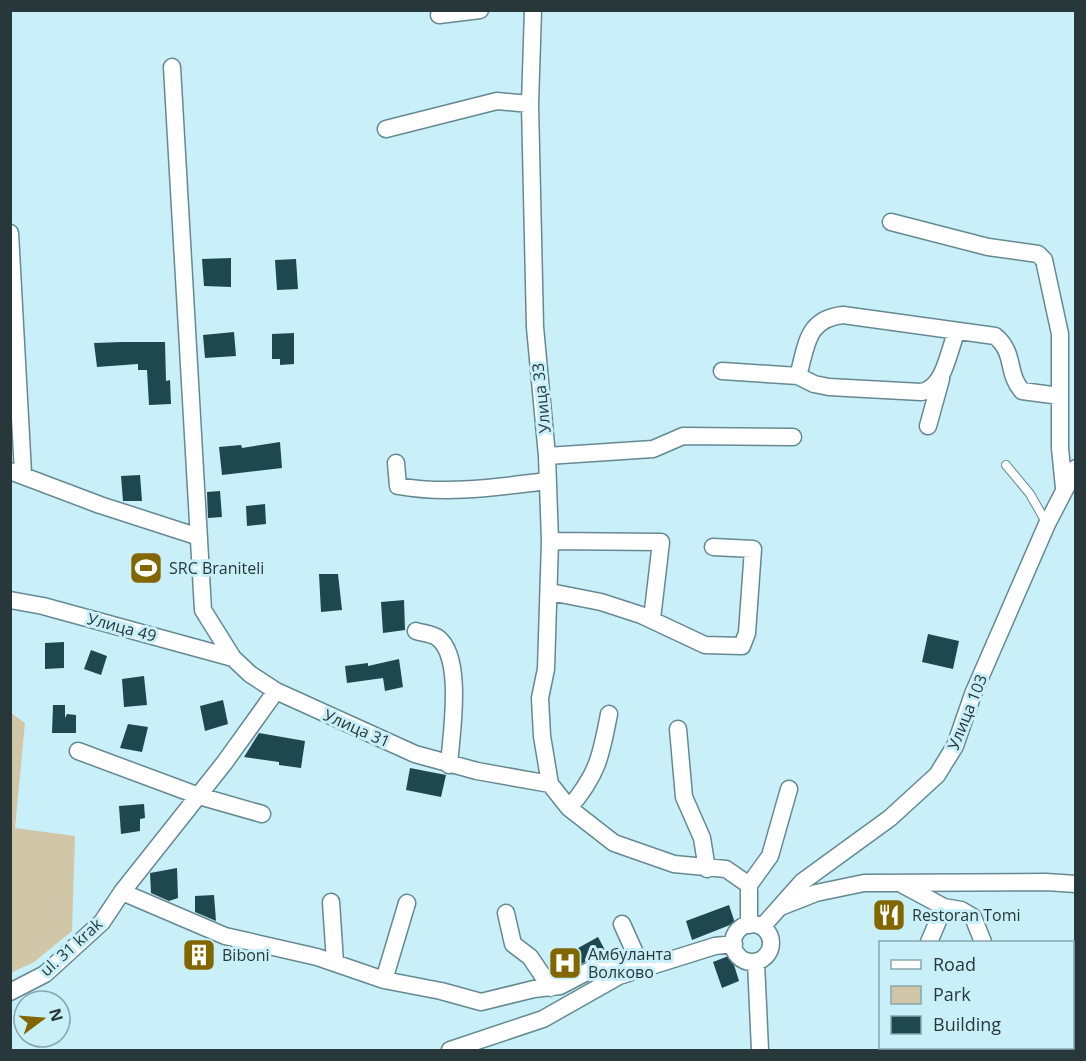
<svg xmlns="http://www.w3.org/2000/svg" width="1086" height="1061" font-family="'Open Sans',sans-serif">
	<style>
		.green { fill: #d1c6a7 }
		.building { fill: #1e474e }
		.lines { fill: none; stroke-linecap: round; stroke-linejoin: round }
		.lane-casing { stroke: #658991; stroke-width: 10 }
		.street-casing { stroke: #658991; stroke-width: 19 }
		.lane { stroke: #fff; stroke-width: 8 }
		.street { stroke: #fff; stroke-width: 16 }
		.labels { text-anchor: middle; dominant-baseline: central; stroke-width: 6; stroke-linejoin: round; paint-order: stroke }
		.street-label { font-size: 16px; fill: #27373a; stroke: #c9f0f9 }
		.poi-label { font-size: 16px; fill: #27373a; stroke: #c9f0f9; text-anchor: start }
	</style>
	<rect width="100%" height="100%" fill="#c9f0f9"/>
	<path class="green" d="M 11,713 L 25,723 L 15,828 L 75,836 L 72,931 L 34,962 L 11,973 Z"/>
	<path class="building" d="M 231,258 L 231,287 L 204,286 L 202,259 Z
		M 296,259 L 298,289 L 277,290 L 275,260 Z
		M 234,332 L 236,356 L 205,358 L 203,335 Z
		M 294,333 L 294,364 L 280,365 L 280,359 L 272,359 L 272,334 Z
		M 122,342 L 165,342 L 166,381 L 170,380 L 171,404 L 149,405 L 147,370 L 138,370 L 138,364 L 97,367 L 94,343 Z
		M 280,442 L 282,468 L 222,475 L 219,447 L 241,445 L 242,448 Z
		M 140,475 L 142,501 L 123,501 L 121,476 Z
		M 220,491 L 222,517 L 208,518 L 207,492 Z
		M 265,504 L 266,524 L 247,526 L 246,506 Z
		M 319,574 L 338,574 L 342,610 L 321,612 Z
		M 404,600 L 405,630 L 383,633 L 381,602 Z
		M 928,634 L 959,641 L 953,669 L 922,662 Z
		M 64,642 L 64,668 L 45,669 L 45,643 Z
		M 91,650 L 107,656 L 101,675 L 84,669 Z
		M 399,659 L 403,687 L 385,691 L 383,678 L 347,683 L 345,666 L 368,663 L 368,666 Z
		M 144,676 L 147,705 L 124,707 L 122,679 Z
		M 223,700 L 228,724 L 205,731 L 200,706 Z
		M 53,705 L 65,705 L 65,718 L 67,714 L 76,715 L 76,733 L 52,733 Z
		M 128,724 L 148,727 L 142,752 L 120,748 Z
		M 259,733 L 305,741 L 301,768 L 279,765 L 279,762 L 244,757 Z
		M 410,768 L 446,775 L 441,797 L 406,790 Z
		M 144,804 L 145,818 L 140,819 L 140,831 L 121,834 L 119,806 Z
		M 177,868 L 178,898 L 169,901 L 151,893 L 150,873 Z
		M 214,895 L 216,921 L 195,912 L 195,896 Z
		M 729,905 L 735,923 L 692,940 L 686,921 Z
		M 598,937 L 606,952 L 558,975 L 551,963 Z
		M 189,947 L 210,948 L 208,964 L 187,962 Z
		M 731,955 L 739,981 L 722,988 L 713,962 Z"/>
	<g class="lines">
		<defs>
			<path id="lane" d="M 1006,465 L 1030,494 L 1047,524"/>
			<path id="street" d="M 533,10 L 530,104 L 535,327 L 547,456 L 550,541 L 546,669 L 540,698 L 542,736 L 550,784
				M 439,15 L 480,10
				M 172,67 L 203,610 L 233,658 L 250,674 L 276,691 L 415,754 L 477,771 L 550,784 L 569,808 L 614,843 L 674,864 L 726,869 L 749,885 L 749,925
				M 386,129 L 497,101 L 530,104
				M 891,222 L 988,247 L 1038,254 L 1044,260 L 1060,334 L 1060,448 L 1064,488
				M 10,233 L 23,473
				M 722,371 L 798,376 L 814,384 L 829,387 L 921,392 C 945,388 948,351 957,331
				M 798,376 C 807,345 806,319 843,315 L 995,336 C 1016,353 1006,373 1022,391 L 1060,396
				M 928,426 L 941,379
				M 547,456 L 653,449 L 683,436 L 793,437
				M 396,463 L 398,486 C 448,495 497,487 547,481
				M 10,471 L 100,505 L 199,537
				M 550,541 L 661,542 L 652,619
				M 550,592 L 601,602 L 641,615 L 705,645 L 742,646 L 747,633 L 753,549 L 713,547
				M 10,600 L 43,606 L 233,658
				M 416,631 C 422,633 433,634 438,638 C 464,658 451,736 449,765
				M 678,729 L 684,797 L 702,838 L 707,869
				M 78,751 L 199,796 L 262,814
				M 569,808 C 598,774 601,756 609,714
				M 749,885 L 770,856 L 789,789
				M 903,885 L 944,907 L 961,910 L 973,917 L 983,942
				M 122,892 L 225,936 L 317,957 L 384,980 L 441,991 L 481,1002 L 534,989 L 560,986 L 600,965 L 636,954
				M 331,902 L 335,962
				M 783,906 L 816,893 L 864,883 L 1046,882 L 1076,884
				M 506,913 L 513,944 L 530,957 L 551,988
				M 622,924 L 640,964
				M733 943a19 19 0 1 1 38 0a19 19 0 1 1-38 0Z
				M 762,927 L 802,882 L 890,818 L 937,775 L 955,746 L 973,694 L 1047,524 L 1076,468
				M 929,942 L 944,907
				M 756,962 L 760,1050
				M 384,980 L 407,903
				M 10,992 L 45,974 L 102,922 L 122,892 L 225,762 L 276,691
				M 974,1048 L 978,1050
				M 450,1050 L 543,1019 L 619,976 L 715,946 L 734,944
				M 1034,1050 L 1034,1048"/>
		</defs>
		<use href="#lane" class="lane-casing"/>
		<use href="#street" class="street-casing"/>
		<use href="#lane" class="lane"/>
		<use href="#street" class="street"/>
	</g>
	<defs>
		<symbol id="stadium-square" viewBox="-11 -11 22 22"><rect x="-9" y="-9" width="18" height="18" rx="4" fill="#826700" stroke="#c9f0f9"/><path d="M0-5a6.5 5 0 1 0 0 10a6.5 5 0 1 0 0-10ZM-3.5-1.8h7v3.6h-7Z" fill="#fff"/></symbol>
		<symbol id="restaurant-square" viewBox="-11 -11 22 22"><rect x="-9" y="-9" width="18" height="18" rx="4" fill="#826700" stroke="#c9f0f9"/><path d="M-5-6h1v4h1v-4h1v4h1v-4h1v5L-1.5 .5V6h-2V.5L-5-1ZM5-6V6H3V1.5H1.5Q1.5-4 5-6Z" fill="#fff"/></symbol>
		<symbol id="building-square" viewBox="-11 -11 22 22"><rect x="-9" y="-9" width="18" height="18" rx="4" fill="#826700" stroke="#c9f0f9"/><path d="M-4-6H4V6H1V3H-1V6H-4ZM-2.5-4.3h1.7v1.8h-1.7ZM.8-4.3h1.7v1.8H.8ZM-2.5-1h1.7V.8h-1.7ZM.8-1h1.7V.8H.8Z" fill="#fff"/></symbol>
		<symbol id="hospital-square" viewBox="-11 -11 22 22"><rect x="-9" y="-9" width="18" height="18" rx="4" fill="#826700" stroke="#c9f0f9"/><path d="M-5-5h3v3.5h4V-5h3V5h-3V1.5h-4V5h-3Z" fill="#fff"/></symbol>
	</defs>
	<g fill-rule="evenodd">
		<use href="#stadium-square" x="127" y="549" width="38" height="38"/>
		<use href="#restaurant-square" x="870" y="896" width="38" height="38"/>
		<use href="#building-square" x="180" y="936" width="38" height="38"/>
		<use href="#hospital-square" x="546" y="944" width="38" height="38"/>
	</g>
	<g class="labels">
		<g class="street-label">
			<text transform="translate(541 398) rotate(-96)">Улица 33</text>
			<text transform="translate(122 627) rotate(15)">Улица 49</text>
			<text transform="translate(967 712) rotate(-68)">Улица 103</text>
			<text transform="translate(357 728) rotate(24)">Улица 31</text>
			<text transform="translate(71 947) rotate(-42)">ul. 31 krak</text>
		</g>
		<g class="poi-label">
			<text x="169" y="568">SRC Braniteli</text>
			<text x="912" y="915">Restoran Tomi</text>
			<text x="588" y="954">Амбуланта<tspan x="588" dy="18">Волково</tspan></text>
			<text x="222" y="955">Biboni</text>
		</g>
	</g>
	<rect width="1086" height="1061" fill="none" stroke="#27373a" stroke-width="24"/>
	<rect x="879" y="941" width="195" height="108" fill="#c9f0f9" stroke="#88a6ad" stroke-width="1.5"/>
	<rect x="891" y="960" width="30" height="9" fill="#ffffff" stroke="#88a6ad" stroke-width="1.5"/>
	<text x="933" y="971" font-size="18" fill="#27373a">Road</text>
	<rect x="891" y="986" width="30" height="18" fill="#d1c6a7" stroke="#88a6ad" stroke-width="1.5"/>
	<text x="933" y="1001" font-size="18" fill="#27373a">Park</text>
	<rect x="891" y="1016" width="30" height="18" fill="#1e474e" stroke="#88a6ad" stroke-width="1.5"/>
	<text x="933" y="1031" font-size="18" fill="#27373a">Building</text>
	<g transform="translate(42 1019) rotate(74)"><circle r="28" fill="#c9f0f9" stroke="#88a6ad" stroke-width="1.5"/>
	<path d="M0-4.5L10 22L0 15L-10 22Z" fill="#826700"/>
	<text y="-9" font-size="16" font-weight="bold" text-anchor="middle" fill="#27373a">N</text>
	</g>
</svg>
